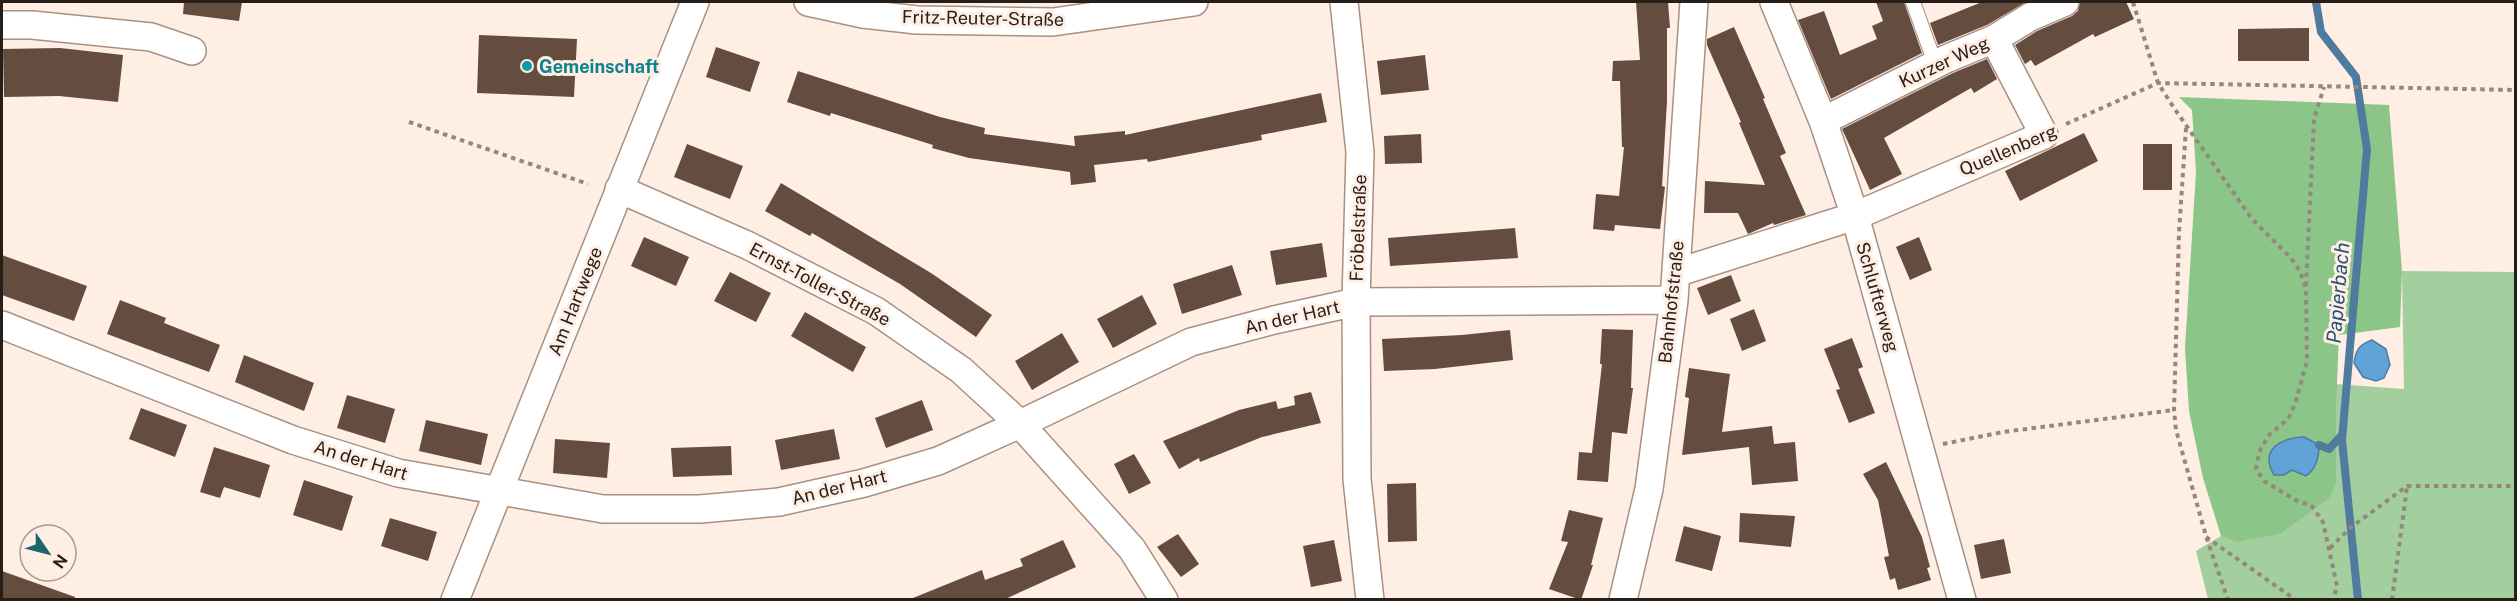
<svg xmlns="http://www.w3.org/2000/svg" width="2517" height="601" font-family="'Public Sans',sans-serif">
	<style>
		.green { fill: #a3cf9f }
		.forest { fill: #8bc587 }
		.water { fill: #60a3d9; stroke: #4f7b9f; stroke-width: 1.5 }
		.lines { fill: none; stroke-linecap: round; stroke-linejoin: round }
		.stream { stroke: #4f7b9f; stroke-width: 8 }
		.building { fill: #644d3e }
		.service-casing { stroke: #aa9080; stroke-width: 16 }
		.minor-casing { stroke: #aa9080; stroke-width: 30 }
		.path { stroke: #94877e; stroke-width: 4; stroke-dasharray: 4.5 4.5; stroke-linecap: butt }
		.service { stroke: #fff; stroke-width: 14 }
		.minor { stroke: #fff; stroke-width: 27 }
		.culture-dot { fill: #0f9aa8; stroke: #ffeee3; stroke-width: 2 }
		.labels { text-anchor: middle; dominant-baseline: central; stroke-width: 6; stroke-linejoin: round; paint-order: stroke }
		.street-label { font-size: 18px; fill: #281e18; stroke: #ffeee3 }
		.culture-label { font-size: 18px; font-weight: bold; fill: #0d838f; stroke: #ffeee3; text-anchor: start }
		.water-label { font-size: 20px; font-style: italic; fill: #215177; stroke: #ffeee3 }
	</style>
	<rect width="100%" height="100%" fill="#ffeee3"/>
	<path class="green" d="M 2402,271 L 2515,272 L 2515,599 L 2208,599 L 2196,551 L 2221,536 L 2236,542 L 2336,407 L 2336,384 L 2404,389 Z"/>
	<path class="forest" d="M 2179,97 L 2389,105 L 2402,271 L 2400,327 L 2339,335 L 2336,407 L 2336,482 L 2329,498 L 2280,534 L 2236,542 L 2221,536 L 2203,478 L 2189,411 L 2185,348 L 2196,172 L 2192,110 Z"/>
	<path class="water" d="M 2372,340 L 2386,349 L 2390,365 L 2384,378 L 2376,381 L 2363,377 L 2354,363 C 2356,349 2359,345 2372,340 Z
		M 2304,437 L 2319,445 C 2319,457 2316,469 2306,476 L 2292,470 L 2284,475 L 2274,475 C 2259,449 2281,438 2304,437 Z"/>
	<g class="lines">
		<path class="stream" d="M 2316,2 L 2321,32 L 2356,77 L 2367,149 L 2342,440 L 2358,600
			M 2319,445 L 2329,449 L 2342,435"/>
	</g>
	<path class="building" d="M 184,2 L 242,2 L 239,21 L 183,14 Z
		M 1636,2 L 1668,2 L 1670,28 L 1667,28 L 1667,101 L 1662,186 L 1665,187 L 1660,229 L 1615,225 L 1614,231 L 1593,229 L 1596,194 L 1619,196 L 1624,147 L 1622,147 L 1620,81 L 1612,81 L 1613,61 L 1640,60 Z
		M 1876,2 L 1904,2 L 1922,53 L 1831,99 L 1798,20 L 1824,11 L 1840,55 L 1877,39 L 1872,26 L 1883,21 Z
		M 1982,2 L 2026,2 L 1987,25 L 1938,45 L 1930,23 Z
		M 2080,2 L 2126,2 L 2134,19 L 2095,37 L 2093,34 L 2035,66 L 2031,60 L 2025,64 L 2015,45 L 2037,31 L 2072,16 L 2078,11 Z
		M 1734,27 L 1765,98 L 1763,99 L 1786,153 L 1780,156 L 1806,215 L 1774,225 L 1773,223 L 1748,234 L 1738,213 L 1704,213 L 1705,181 L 1765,185 L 1739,123 L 1741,122 L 1707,45 L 1707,39 Z
		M 2309,28 L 2309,61 L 2238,61 L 2238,29 Z
		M 479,35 L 577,39 L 574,97 L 477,93 Z
		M 716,47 L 760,62 L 750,92 L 706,77 Z
		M 60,48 L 123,55 L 118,102 L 59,96 L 4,97 L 3,49 Z
		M 1425,55 L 1429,90 L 1381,95 L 1377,61 Z
		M 1987,59 L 1997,79 L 1974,93 L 1971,88 L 1884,138 L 1902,174 L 1870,190 L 1842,129 L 1953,73 Z
		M 798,71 L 940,117 L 985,128 L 984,134 L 1075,146 L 1074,136 L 1125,131 L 1125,135 L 1321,93 L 1327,122 L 1261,135 L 1262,140 L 1148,162 L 1147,159 L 1094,165 L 1096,182 L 1071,185 L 1070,172 L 969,158 L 932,148 L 933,145 L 831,113 L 830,116 L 787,102 Z
		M 2084,133 L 2098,161 L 2020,201 L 2005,171 Z
		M 1421,134 L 1422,163 L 1385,164 L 1384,136 Z
		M 687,144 L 743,166 L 730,199 L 674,177 Z
		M 2143,144 L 2172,144 L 2172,190 L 2143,190 Z
		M 781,183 L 931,273 L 992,315 L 976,337 L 900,284 L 812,233 L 810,236 L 765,211 Z
		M 1515,228 L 1518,258 L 1390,266 L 1388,238 Z
		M 644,237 L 689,257 L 676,286 L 631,266 Z
		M 1919,237 L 1932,270 L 1910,280 L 1896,247 Z
		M 1322,243 L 1327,277 L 1276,285 L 1270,251 Z
		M 2,255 L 87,286 L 74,321 L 2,295 Z
		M 1232,265 L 1242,295 L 1182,314 L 1173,284 Z
		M 730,272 L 771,293 L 756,322 L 714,301 Z
		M 1731,275 L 1741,301 L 1708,315 L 1697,288 Z
		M 1142,295 L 1157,324 L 1113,348 L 1097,319 Z
		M 120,300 L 166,318 L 164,323 L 220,345 L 209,372 L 107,334 Z
		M 1754,309 L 1766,341 L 1742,351 L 1730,319 Z
		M 805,312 L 866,347 L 853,372 L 791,336 Z
		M 1602,329 L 1633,330 L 1631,388 L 1633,388 L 1627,434 L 1612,432 L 1608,482 L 1577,480 L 1579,452 L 1592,453 L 1602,364 L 1600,364 Z
		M 1510,330 L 1513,360 L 1435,369 L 1384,371 L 1382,339 L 1462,335 Z
		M 1062,333 L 1079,362 L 1032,390 L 1015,361 Z
		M 1852,338 L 1863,367 L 1858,369 L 1875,413 L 1849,423 L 1836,390 L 1840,389 L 1824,349 Z
		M 244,355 L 314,383 L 304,411 L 235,382 Z
		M 1689,368 L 1730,374 L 1722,432 L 1772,426 L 1774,444 L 1795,442 L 1798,481 L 1752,485 L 1749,447 L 1682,455 L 1689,398 L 1685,397 Z
		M 1311,392 L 1321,423 L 1262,437 L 1200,462 L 1199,458 L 1179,469 L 1163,441 L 1239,410 L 1276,401 L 1278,409 L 1295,405 L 1294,396 Z
		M 347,395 L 395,409 L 385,443 L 337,428 Z
		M 922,400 L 933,430 L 886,448 L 875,418 Z
		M 141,408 L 187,425 L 175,457 L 129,439 Z
		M 426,420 L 488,434 L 481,465 L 419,451 Z
		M 834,429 L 840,459 L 781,470 L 775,440 Z
		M 555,439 L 610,443 L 607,478 L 553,473 Z
		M 731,446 L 732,475 L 673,477 L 671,448 Z
		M 214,447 L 270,465 L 260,498 L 224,487 L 220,498 L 200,492 Z
		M 1134,454 L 1151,483 L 1129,494 L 1114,464 Z
		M 1886,462 L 1922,537 L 1930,567 L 1927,568 L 1931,580 L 1898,590 L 1895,578 L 1890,580 L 1884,557 L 1889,556 L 1878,500 L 1863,474 Z
		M 304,480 L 353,496 L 342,531 L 293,515 Z
		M 1416,483 L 1417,541 L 1388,542 L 1387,484 Z
		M 1569,510 L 1603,518 L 1591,565 L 1593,565 L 1581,600 L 1549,589 L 1568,542 L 1561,541 Z
		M 1740,513 L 1795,516 L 1791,547 L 1739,542 Z
		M 390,518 L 437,532 L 428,561 L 381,546 Z
		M 1684,526 L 1721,536 L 1712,571 L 1675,561 Z
		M 1178,534 L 1199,564 L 1181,577 L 1157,547 Z
		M 2004,539 L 2011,573 L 1981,579 L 1974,545 Z
		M 1063,540 L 1076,567 L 1003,600 L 908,600 L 982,570 L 985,580 L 1023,566 L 1020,559 Z
		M 1334,540 L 1342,581 L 1311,587 L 1303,546 Z
		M 2,571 L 75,597 L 75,600 L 2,600 Z"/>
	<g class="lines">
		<defs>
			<path id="service" d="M 1913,2 L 1936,66"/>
			<path id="minor" d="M 808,2 L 863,14 L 917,20 L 1053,22 L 1194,2
				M 1344,2 L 1360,152 L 1356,302 L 1357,479 L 1370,600
				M 1774,2 L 1823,121 L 1855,216 L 1962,600
				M 2,25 L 32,25 L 151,37 L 192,51
				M 1823,121 L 1946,59 L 1994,39 L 2030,17 L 2065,2
				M 619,189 L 747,245 L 876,311 L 961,370 L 1020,424 L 1132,549 L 1164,600
				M 1676,273 L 1855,216 L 2044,135 L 1994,39
				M 2,325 L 293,440 L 398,473 L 603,509 L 700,509 L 779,502 L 864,483 L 938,461 L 1020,424 L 1191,342 L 1274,320 L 1356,302 L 1674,300
				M 455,600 L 695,2
				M 1623,600 L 1649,489 L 1674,300 L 1694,2"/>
		</defs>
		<use href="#service" class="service-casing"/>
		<use href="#minor" class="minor-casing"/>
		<path class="path" d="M 2133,2 L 2158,83 L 2174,108 L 2252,219 L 2291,258 L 2300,271 L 2306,289 L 2307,361 L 2295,404 L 2288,419 L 2269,435 L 2259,452 L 2256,469 L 2264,481 L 2299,502 L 2311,505 L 2323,522 L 2337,586 L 2333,600
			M 409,122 L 588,184
			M 2066,124 L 2158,83 L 2516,90
			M 2186,128 L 2179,232 L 2174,410 L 2176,430 L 2206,536 L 2228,600
			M 2306,286 L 2314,119 L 2324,87
			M 1943,444 L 2003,432 L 2174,410
			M 2206,537 L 2296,600
			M 2330,548 L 2350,528 L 2407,486 L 2516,486
			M 2392,600 L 2407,487"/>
		<use href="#service" class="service"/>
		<use href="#minor" class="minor"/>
	</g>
	<circle class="culture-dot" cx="527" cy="66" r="6"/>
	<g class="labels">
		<g class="street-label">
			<text transform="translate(983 18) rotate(1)">Fritz-Reuter-Straße</text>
			<text transform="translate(1944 62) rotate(-25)">Kurzer Weg</text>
			<text transform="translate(2008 150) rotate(-23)">Quellenberg</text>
			<text transform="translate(1358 228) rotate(-88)">Fröbelstraße</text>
			<text transform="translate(820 284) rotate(28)">Ernst-Toller-Straße</text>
			<text transform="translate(1878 297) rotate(74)">Schlufterweg</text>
			<text transform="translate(575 301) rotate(-68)">Am Hartwege</text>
			<text transform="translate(1671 302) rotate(-84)">Bahnhofstraße</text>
			<text transform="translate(1292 317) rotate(-13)">An der Hart</text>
			<text transform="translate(361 460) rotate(17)">An der Hart</text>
			<text transform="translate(839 487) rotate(-14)">An der Hart</text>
		</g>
		<g class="culture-label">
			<text x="539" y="66">Gemeinschaft</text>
		</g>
		<g class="water-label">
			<text transform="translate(2338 293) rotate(-85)">Papierbach</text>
		</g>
	</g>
	<rect width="2517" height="601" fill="none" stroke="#281e18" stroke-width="6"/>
	<g transform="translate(48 553) rotate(125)"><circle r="28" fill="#ffeee3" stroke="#a99b92" stroke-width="1.5"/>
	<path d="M0-4.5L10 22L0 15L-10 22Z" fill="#19676b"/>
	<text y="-9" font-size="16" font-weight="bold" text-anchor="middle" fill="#281e18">N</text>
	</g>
</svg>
